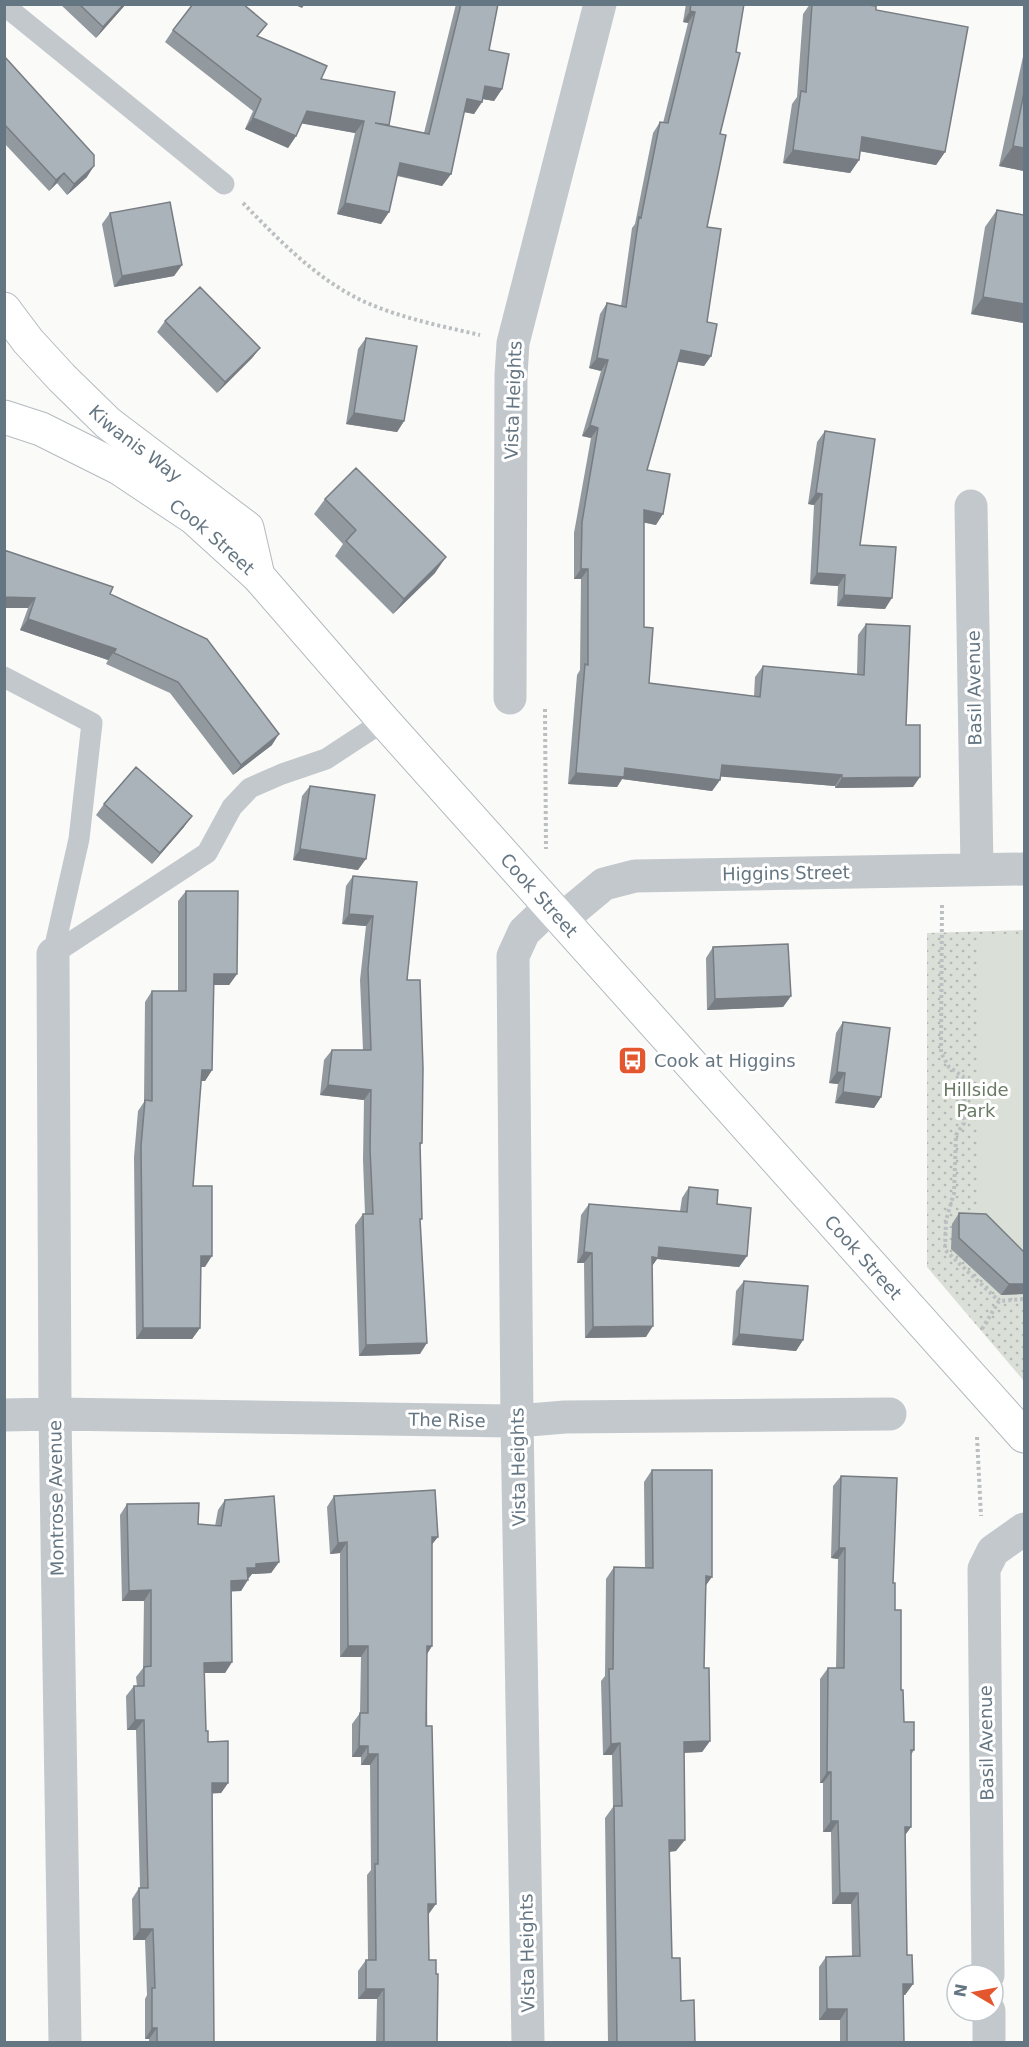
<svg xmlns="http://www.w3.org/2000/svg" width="1029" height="2047" font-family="'DejaVu Sans',sans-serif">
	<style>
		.green { fill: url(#green-dots) }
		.pitch { fill: #dadfd7 }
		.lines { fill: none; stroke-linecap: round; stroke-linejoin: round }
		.secondary-casing { stroke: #b3babf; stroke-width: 35 }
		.path { stroke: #bbbfc2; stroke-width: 4; stroke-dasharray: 3 3; stroke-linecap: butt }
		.lane { stroke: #c3c8cc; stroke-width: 21 }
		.street { stroke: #c3c8cc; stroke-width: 33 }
		.secondary { stroke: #fff; stroke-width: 33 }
		.wall { fill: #929a9f }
		.shaded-wall { fill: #777d82 }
		.building { fill: #aab3b9; stroke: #777d82; stroke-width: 1.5 }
		.labels { text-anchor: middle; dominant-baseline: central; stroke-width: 6; stroke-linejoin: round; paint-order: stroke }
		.street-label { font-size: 18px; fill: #657683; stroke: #fff }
		.poi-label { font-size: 18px; fill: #657683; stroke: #fff; text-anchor: start }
		.park-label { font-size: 18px; fill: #687a64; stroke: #fff }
	</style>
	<defs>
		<pattern id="green-dots" width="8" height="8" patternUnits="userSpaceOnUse" patternTransform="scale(1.5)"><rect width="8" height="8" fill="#dadfd7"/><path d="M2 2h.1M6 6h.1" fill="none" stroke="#b4b9b4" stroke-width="1.8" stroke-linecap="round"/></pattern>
	</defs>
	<rect width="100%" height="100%" fill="#fafaf8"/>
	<path class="green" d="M 1024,930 L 1024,1381 L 927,1267 L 927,933 Z"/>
	<path class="pitch" d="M 979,934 L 1024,934 L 1024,1270 L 979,1225 Z"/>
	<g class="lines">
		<defs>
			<g id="secondary">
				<path id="s1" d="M 4,309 L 28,341 L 62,378 L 108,423 L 247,528 L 258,576"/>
				<path id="s2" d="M 4,417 L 41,429 L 119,468 L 194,518 L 258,576 L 384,721 L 1024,1436"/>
			</g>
		</defs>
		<use href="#secondary" class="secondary-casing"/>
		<path class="path" d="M 243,203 C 279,240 317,280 365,302 C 401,318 441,326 480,335
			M 545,709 L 546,849
			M 942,905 L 941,1053 L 949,1067 L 965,1078 L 964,1123 L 956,1135 L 954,1193 L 946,1220 L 945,1250 L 999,1301
			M 982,1329 L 999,1301 L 1024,1299
			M 977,1437 L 981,1516"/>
		<path class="lane" d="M 4,5 L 224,184
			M 4,677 L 92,723 L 79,839 L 53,954
			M 53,954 L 207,853 L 232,807 L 250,788 L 282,774 L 326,759 L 384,721"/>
		<path class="street" d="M 971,506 L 977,869
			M 510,698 L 511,375 L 513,343 L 600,4
			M 562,919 L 604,884 L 635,876 L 1024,869
			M 53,954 L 55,1414 L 65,2042
			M 4,1415 L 55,1414 L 517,1421 L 565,1417 L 890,1414
			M 988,1975 L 984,1569 L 993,1551 L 1024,1529
			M 989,2011 L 989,2042
			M 528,2042 L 517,1421 L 513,956 L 524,932 L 551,906"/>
		<use href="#secondary" class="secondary"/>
	</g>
	<path class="wall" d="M 60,4 L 126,4 L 96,38 Z
		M 456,4 L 498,4 L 489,50 L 502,89 L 494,101 L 483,99 L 482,102 L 474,114 L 464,112 L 451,174 L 442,186 L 397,176 L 389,212 L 381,224 L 337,214 L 355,133 L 302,123 L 296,136 L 288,148 L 245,129 L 253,111 L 165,42 L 173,30 L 258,37 L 389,126 L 424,133 Z
		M 686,4 L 744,4 L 720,134 L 707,227 L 707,322 L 711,356 L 704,366 L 678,361 L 647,470 L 656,525 L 644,522 L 644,627 L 649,683 L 754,696 L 755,677 L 763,666 L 857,674 L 858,635 L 866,624 L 906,725 L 913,787 L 835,788 L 835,786 L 720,776 L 720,780 L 712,791 L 622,779 L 617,787 L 568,784 L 577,675 L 580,670 L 581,579 L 574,579 L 574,533 L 591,438 L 582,436 L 601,371 L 589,368 L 600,314 L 607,303 L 621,306 L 632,228 L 635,224 L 653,133 L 660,122 L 663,123 L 688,23 L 683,22 Z
		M 810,4 L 860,4 L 876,10 L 945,152 L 936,165 L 860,151 L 859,160 L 850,173 L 783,163 L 792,104 L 797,97 L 803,14 Z
		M 1024,52 L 1024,171 L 999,166 Z
		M 4,56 L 87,177 L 67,195 L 57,183 L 49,191 L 4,143 Z
		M 997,210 L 1024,323 L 971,314 L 985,227 Z
		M 110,213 L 182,265 L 174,276 L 114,287 L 102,224 Z
		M 165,321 L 260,348 L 252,358 L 217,393 L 157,332 Z
		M 366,338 L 404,421 L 397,432 L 346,424 L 358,349 Z
		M 825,431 L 860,545 L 885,609 L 837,606 L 838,586 L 810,584 L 814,505 L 808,504 L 817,442 Z
		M 325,499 L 435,573 L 393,614 L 335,556 L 343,544 L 314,514 Z
		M 4,550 L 110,594 L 272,745 L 233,775 L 170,693 L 106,664 L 108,660 L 20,630 L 28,608 L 4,608 Z
		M 310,786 L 358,870 L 293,860 L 302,796 Z
		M 104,804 L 184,827 L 152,864 L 96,815 Z
		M 353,876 L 407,980 L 422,1143 L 420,1146 L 420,1354 L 359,1356 L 355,1225 L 363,1214 L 365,1214 L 363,1160 L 364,1100 L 320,1095 L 324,1060 L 332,1050 L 363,1050 L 360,980 L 366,926 L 342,924 L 346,886 Z
		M 186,891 L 237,974 L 229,985 L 214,985 L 212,1070 L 205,1081 L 201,1081 L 193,1186 L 205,1267 L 200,1267 L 200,1328 L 192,1339 L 136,1339 L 134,1157 L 138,1111 L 144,1102 L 145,1002 L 152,991 L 178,991 L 178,901 Z
		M 713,947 L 791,996 L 783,1007 L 707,1010 L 706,958 Z
		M 843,1022 L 881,1097 L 874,1108 L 835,1103 L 838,1084 L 829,1083 L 836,1033 Z
		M 689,1187 L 717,1204 L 747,1256 L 739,1267 L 657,1259 L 652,1266 L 646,1337 L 585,1338 L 584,1263 L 577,1263 L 581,1215 L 589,1204 L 680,1211 L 682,1198 Z
		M 959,1213 L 1024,1294 L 1001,1295 L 951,1249 L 952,1224 Z
		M 744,1281 L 803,1340 L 796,1351 L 732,1345 L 736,1291 Z
		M 652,1470 L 706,1586 L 704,1668 L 710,1741 L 702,1752 L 684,1753 L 676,1851 L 670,1852 L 672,1958 L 681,2001 L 695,2043 L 608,2043 L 605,1818 L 613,1807 L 612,1755 L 603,1755 L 601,1681 L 605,1676 L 606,1579 L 614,1567 L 645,1568 L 644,1482 Z
		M 841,1476 L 893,1583 L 904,1722 L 914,1750 L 911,1755 L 911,1827 L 905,1835 L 907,1955 L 913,1984 L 905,1995 L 903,1995 L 904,2043 L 840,2043 L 840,2020 L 819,2020 L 819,1967 L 826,1957 L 852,1956 L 851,1904 L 832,1904 L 831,1832 L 823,1832 L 823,1783 L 820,1783 L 820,1679 L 828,1668 L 836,1668 L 838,1559 L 831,1558 L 833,1486 Z
		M 334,1496 L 432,1546 L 432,1646 L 427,1654 L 428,1915 L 429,1960 L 437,2043 L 376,2043 L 377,1999 L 358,1999 L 358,1971 L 366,1960 L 368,1960 L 367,1875 L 371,1870 L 370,1765 L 361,1765 L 361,1757 L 352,1757 L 352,1724 L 360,1713 L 361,1657 L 340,1657 L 340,1553 L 330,1554 L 327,1507 Z
		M 225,1500 L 279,1562 L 271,1573 L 252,1574 L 248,1578 L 241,1591 L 231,1591 L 232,1662 L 225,1673 L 204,1673 L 206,1731 L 208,1742 L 228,1783 L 221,1793 L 212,1793 L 214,2043 L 149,2043 L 149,2039 L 145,2039 L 145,1999 L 147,1995 L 145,1940 L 133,1940 L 132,1899 L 139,1888 L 140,1888 L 136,1730 L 127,1730 L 126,1696 L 134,1686 L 137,1686 L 136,1677 L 143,1668 L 144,1601 L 122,1601 L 120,1515 L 127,1504 L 198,1524 L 215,1526 L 218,1510 Z"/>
	<path class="shaded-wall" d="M 124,4 L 126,4 L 96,38 L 103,27 Z
		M 293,4 L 305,4 L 302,8 Z
		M 690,11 L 695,12 L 688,23 L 683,22 Z
		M 485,86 L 502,89 L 494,101 L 477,98 Z
		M 467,99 L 482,102 L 474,114 L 459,111 Z
		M 307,111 L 364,121 L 355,133 L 299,123 Z
		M 253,118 L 296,136 L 288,148 L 245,129 Z
		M 862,137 L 945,152 L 936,165 L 853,150 Z
		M 1013,146 L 1024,148 L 1024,171 L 999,166 Z
		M 793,150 L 859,160 L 850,173 L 783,163 Z
		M 400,163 L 451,174 L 442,186 L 392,174 Z
		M 94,166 L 87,177 L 67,195 L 74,184 Z
		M 64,173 L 57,183 L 49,191 L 56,180 Z
		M 345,203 L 389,212 L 381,224 L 337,214 Z
		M 182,265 L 174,276 L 114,287 L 122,276 Z
		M 983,297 L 1024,304 L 1024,323 L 971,314 Z
		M 260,348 L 252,358 L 217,393 L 225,382 Z
		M 681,350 L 711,356 L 704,366 L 673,361 Z
		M 597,358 L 608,360 L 601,371 L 589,368 Z
		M 354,413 L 404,421 L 397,432 L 346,424 Z
		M 590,425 L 598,428 L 591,438 L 582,436 Z
		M 816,493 L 822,494 L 814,505 L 808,504 Z
		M 644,510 L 663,514 L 656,525 L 636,521 Z
		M 446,557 L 435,573 L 393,614 L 404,599 Z
		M 581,569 L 588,569 L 581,579 L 574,579 Z
		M 817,573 L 845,575 L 838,586 L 810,584 Z
		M 844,595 L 892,598 L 885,609 L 837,606 Z
		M 4,597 L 35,598 L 28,608 L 4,608 Z
		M 28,619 L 116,649 L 108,660 L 20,630 Z
		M 279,734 L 272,745 L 233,775 L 241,765 Z
		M 722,765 L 842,775 L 835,786 L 714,776 Z
		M 625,768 L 720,780 L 712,791 L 622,779 L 617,787 L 568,784 L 576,773 Z
		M 920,777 L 913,787 L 835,788 L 842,778 Z
		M 192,816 L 184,827 L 152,864 L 160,853 Z
		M 300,849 L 366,859 L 358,870 L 293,860 Z
		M 349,914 L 373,916 L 366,926 L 342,924 Z
		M 214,974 L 237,974 L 229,985 L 206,985 Z
		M 791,996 L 783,1007 L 707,1010 L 715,999 Z
		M 202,1070 L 212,1070 L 205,1081 L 195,1081 Z
		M 837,1072 L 845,1073 L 838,1084 L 829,1083 Z
		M 328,1085 L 371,1090 L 364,1100 L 320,1095 Z
		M 843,1092 L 881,1097 L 874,1108 L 835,1103 Z
		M 659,1247 L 747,1256 L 739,1267 L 657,1259 L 650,1269 L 644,1268 Z
		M 584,1252 L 592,1253 L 584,1263 L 577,1263 Z
		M 201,1256 L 212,1256 L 205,1267 L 193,1267 Z
		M 1009,1284 L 1024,1284 L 1024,1294 L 1001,1295 Z
		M 653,1326 L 646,1337 L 585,1338 L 593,1327 Z
		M 143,1328 L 200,1328 L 192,1339 L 136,1339 Z
		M 739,1334 L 803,1340 L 796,1351 L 732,1345 Z
		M 427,1343 L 420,1354 L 359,1356 L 366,1345 Z
		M 432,1537 L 438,1537 L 430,1547 Z
		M 347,1542 L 340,1553 L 330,1554 L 338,1543 Z
		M 839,1548 L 845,1548 L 838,1559 L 831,1558 Z
		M 279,1562 L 271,1573 L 252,1574 L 249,1578 L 240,1579 L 247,1568 L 256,1564 Z
		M 706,1576 L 712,1577 L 704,1588 Z
		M 248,1580 L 241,1591 L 223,1592 L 231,1581 Z
		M 151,1590 L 144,1601 L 122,1601 L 129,1591 Z
		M 348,1646 L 368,1646 L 361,1657 L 340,1657 Z
		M 427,1646 L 432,1646 L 425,1657 Z
		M 232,1662 L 225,1673 L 196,1673 L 204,1663 Z
		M 135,1720 L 144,1720 L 136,1730 L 127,1730 Z
		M 710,1741 L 702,1752 L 675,1753 L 684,1742 Z
		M 620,1743 L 612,1755 L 603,1755 L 611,1744 Z
		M 359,1746 L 368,1746 L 361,1757 L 352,1757 Z
		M 368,1754 L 378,1754 L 370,1765 L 361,1765 Z
		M 827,1772 L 831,1772 L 823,1783 L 820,1783 Z
		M 212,1783 L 228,1783 L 221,1793 L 205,1794 Z
		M 831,1821 L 838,1821 L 831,1832 L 823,1832 Z
		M 905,1827 L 911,1827 L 903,1838 Z
		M 669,1840 L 685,1840 L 676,1851 L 661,1852 Z
		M 840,1893 L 858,1893 L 851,1904 L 832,1904 Z
		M 428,1904 L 436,1904 L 428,1915 Z
		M 140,1929 L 153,1929 L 145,1940 L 133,1940 Z
		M 903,1984 L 913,1984 L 905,1995 L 896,1995 Z
		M 366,1989 L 384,1989 L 377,1999 L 358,1999 Z
		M 827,2009 L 847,2009 L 840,2020 L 819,2020 Z
		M 152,2028 L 157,2028 L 149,2039 L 145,2039 Z"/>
	<path class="building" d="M 79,4 L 124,4 L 103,27 Z
		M 193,4 L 243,4 L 267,24 L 257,36 L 327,66 L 321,79 L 395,92 L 389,125 L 375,123 L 429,134 L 461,4 L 498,4 L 489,50 L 509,54 L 502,89 L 485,86 L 482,102 L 467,99 L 451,174 L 400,163 L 389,212 L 345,203 L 364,121 L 307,111 L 296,136 L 253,118 L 261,99 L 173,30 Z
		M 691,4 L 744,4 L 736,52 L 740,53 L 720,134 L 726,135 L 707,227 L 721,229 L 707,322 L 717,324 L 711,356 L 681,350 L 647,470 L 670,474 L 663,514 L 644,510 L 644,627 L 653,628 L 649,683 L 760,697 L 763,666 L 864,675 L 866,624 L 910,626 L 906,725 L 920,725 L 920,777 L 842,778 L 842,775 L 722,765 L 720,780 L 625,768 L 624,777 L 576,773 L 585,664 L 588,665 L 588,569 L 581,569 L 582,522 L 598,428 L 590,425 L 608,360 L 597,358 L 607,303 L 626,307 L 639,217 L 641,218 L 660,122 L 668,123 L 695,12 L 690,11 Z
		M 812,4 L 860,4 L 876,6 L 876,10 L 968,27 L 945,152 L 862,137 L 859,160 L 793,150 L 801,91 L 806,92 Z
		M 4,56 L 94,155 L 94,166 L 74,184 L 64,173 L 56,180 L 4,124 Z
		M 1024,93 L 1024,148 L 1013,146 Z
		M 170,202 L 182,265 L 122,276 L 110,213 Z
		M 997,210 L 1024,215 L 1024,304 L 983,297 Z
		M 200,287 L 260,348 L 225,382 L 165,321 Z
		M 366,338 L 417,346 L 404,421 L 354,413 Z
		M 825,431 L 875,439 L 860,545 L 896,547 L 892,598 L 844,595 L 845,575 L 817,573 L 822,494 L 816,493 Z
		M 356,468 L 446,557 L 404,599 L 346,541 L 356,530 L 325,499 Z
		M 4,550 L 113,587 L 110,594 L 207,639 L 279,734 L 241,765 L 178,682 L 114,653 L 116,649 L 28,619 L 35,598 L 4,597 Z
		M 136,767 L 192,816 L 160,853 L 104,804 Z
		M 310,786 L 375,795 L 366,859 L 300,849 Z
		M 353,876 L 417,882 L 407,980 L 420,980 L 423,1068 L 422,1143 L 420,1143 L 422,1219 L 420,1219 L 427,1343 L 366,1345 L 363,1214 L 373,1214 L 370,1149 L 371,1090 L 328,1085 L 332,1050 L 371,1050 L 368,969 L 373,916 L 349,914 Z
		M 186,891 L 238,891 L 237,974 L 214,974 L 212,1070 L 202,1070 L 193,1186 L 212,1186 L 212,1256 L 201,1256 L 200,1328 L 143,1328 L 141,1146 L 145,1100 L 152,1101 L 152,991 L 186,991 Z
		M 788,944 L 791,996 L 715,999 L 713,947 Z
		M 843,1022 L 890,1028 L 881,1097 L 843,1092 L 845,1073 L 837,1072 Z
		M 689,1187 L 718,1190 L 717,1204 L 751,1208 L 747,1256 L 659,1247 L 658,1258 L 652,1257 L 653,1326 L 593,1327 L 592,1253 L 584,1252 L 589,1204 L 687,1212 Z
		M 959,1213 L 986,1214 L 1024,1252 L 1024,1284 L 1009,1284 L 959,1238 Z
		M 744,1281 L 808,1286 L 803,1340 L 739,1334 Z
		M 652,1470 L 712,1470 L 712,1577 L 706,1576 L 704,1668 L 709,1668 L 710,1741 L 684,1742 L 685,1840 L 669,1840 L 672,1958 L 680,1958 L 681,2001 L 694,2000 L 695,2043 L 617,2043 L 614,1806 L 622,1806 L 620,1743 L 611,1744 L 609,1669 L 613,1669 L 614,1567 L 653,1568 Z
		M 841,1476 L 897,1478 L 893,1583 L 895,1583 L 895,1610 L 901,1610 L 901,1690 L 903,1690 L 904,1722 L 914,1722 L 914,1750 L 911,1750 L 911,1827 L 905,1827 L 907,1955 L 912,1955 L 913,1984 L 903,1984 L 904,2043 L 847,2043 L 847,2009 L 827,2009 L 826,1957 L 860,1956 L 858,1893 L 840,1893 L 838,1821 L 831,1821 L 831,1772 L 827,1772 L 828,1668 L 844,1668 L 845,1548 L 839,1548 Z
		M 435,1490 L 438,1537 L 432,1537 L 432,1646 L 427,1646 L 426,1726 L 432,1726 L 436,1904 L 428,1904 L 429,1960 L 436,1960 L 436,1974 L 438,1974 L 437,2043 L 384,2043 L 384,1989 L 366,1989 L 366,1960 L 376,1960 L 375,1864 L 378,1864 L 378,1754 L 368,1754 L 368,1746 L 359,1746 L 360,1713 L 368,1713 L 368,1646 L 348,1646 L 347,1542 L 338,1543 L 334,1496 Z
		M 274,1496 L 279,1562 L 256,1564 L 256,1568 L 247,1568 L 248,1580 L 231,1581 L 232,1662 L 204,1663 L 206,1731 L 208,1731 L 208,1742 L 228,1741 L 228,1783 L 212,1783 L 214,2043 L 157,2043 L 157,2028 L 152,2028 L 152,1988 L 155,1988 L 153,1929 L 140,1929 L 139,1888 L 148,1888 L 144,1720 L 135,1720 L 134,1686 L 144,1686 L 144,1667 L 151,1666 L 151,1590 L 129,1591 L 127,1504 L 199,1503 L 198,1524 L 221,1526 L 225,1500 Z"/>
	<defs>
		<symbol id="bus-square" viewBox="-11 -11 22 22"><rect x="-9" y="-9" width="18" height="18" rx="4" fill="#e4572e" stroke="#fff"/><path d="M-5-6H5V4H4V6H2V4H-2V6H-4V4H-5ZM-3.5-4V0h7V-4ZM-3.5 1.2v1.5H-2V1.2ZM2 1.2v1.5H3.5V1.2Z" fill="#fff"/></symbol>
	</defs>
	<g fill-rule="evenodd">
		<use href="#bus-square" x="616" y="1044" width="33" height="33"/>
	</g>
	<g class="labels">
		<g class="street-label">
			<text transform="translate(513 400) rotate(-88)">Vista Heights</text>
			<text stroke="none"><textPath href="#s1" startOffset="189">Kiwanis Way</textPath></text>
			<text stroke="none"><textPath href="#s2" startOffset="242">Cook Street</textPath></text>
			<text transform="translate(974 688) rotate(-91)">Basil Avenue</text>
			<text transform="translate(786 873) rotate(-1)">Higgins Street</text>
			<text stroke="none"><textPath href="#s2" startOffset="728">Cook Street</textPath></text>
			<text stroke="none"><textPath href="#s2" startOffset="1214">Cook Street</textPath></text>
			<text transform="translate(447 1420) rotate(1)">The Rise</text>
			<text transform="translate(518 1467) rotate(-91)">Vista Heights</text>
			<text transform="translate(56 1498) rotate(-91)">Montrose Avenue</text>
			<text transform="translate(986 1743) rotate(-91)">Basil Avenue</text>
			<text transform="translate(527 1953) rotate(-91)">Vista Heights</text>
		</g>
		<g class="poi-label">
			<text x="654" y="1060">Cook at Higgins</text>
		</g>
		<g class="park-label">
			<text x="976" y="1089">Hillside<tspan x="976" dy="21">Park</tspan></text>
		</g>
	</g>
	<rect width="1029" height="2047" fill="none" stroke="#657683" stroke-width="12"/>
	<g transform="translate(975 1993) rotate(280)"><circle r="28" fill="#ffffff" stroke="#c1c8cd" stroke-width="1.5"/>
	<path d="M0-4.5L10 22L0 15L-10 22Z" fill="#e4572e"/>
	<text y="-9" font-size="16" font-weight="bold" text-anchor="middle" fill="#657683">N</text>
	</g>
</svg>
